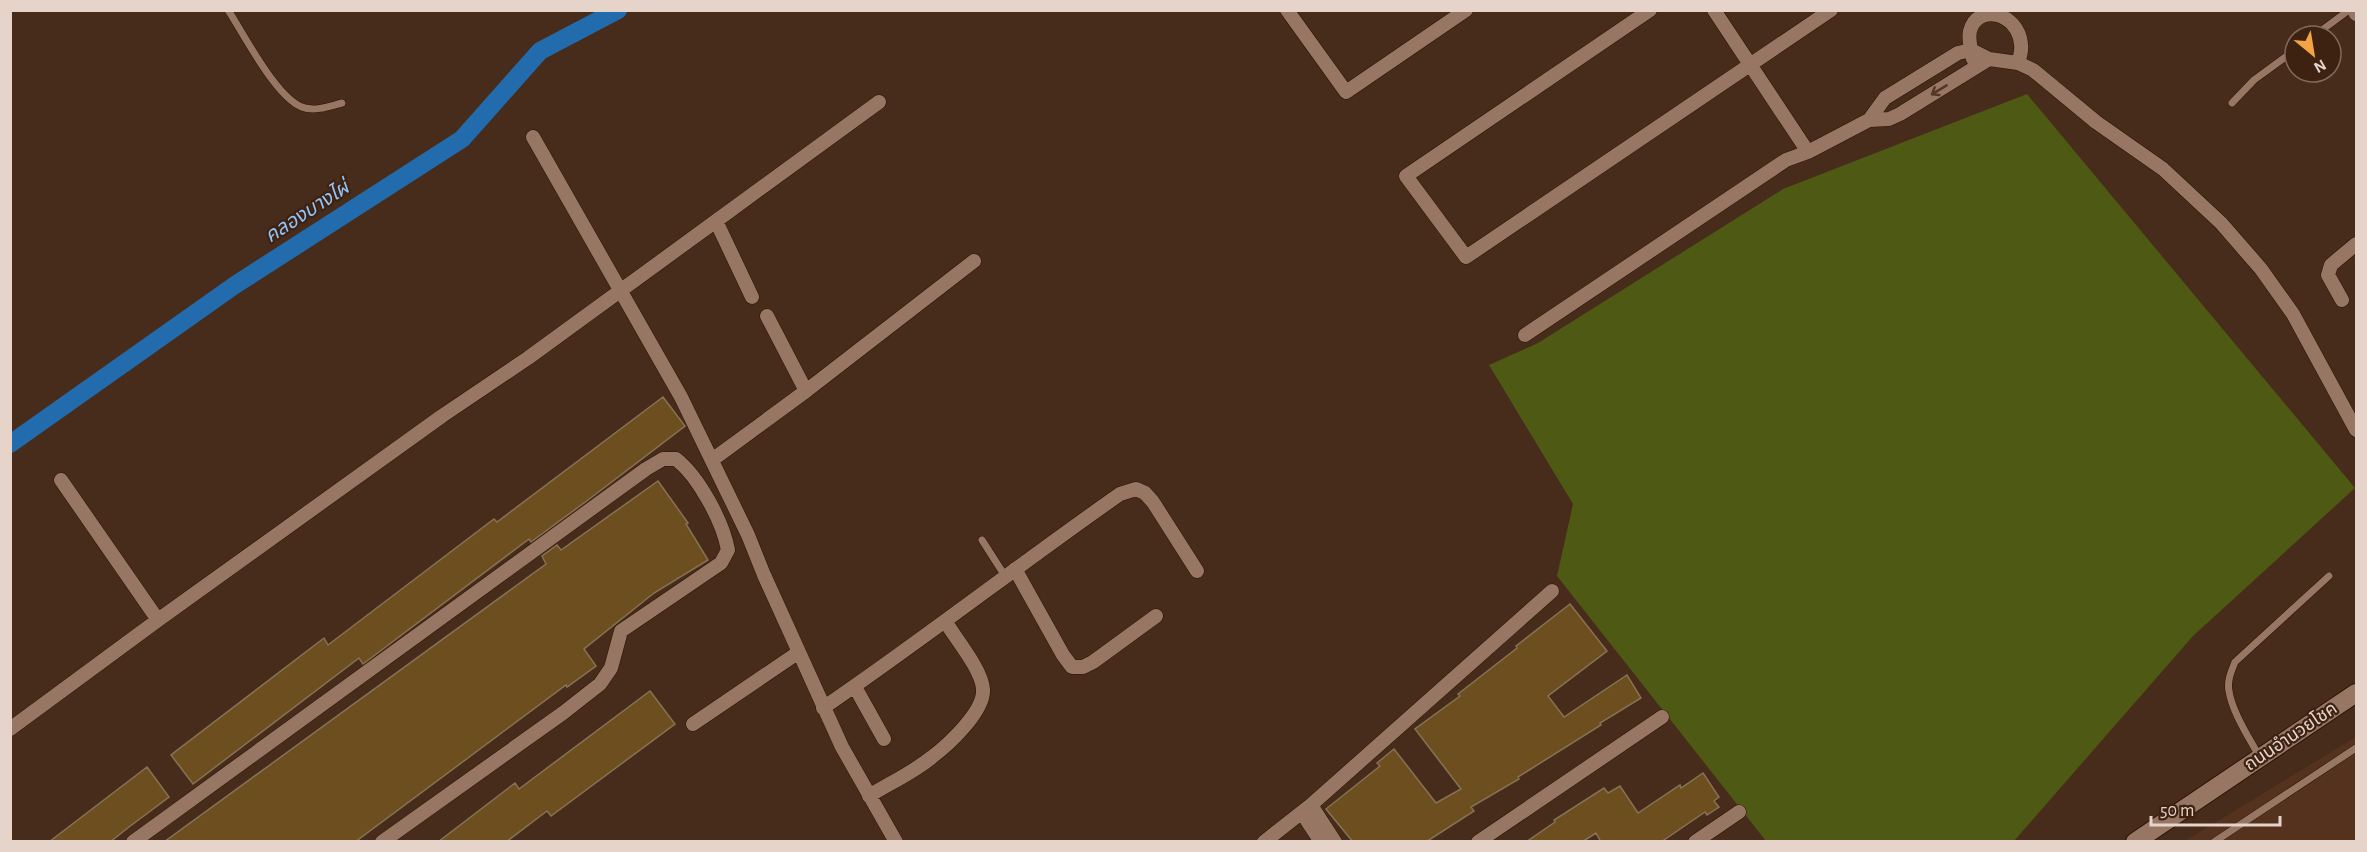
<svg xmlns="http://www.w3.org/2000/svg" width="2367" height="852" font-family="'Alegreya Sans','Noto Sans Thai',sans-serif">
	<style>
		.built { fill: #54321d }
		.green { fill: #4e5914 }
		.lines { fill: none; stroke-linecap: round; stroke-linejoin: round }
		.canal { stroke: #226cae; stroke-width: 18 }
		.building { fill: #6d4f1f; stroke: #877255; stroke-width: 1.5 }
		.lane-casing { stroke: #2d1304; stroke-width: 8 }
		.street-casing { stroke: #2d1304; stroke-width: 15 }
		.secondary-casing { stroke: #2d1304; stroke-width: 20 }
		.lane { stroke: #977764; stroke-width: 7 }
		.street { stroke: #977764; stroke-width: 14 }
		.secondary { stroke: #977764; stroke-width: 18 }
		.oneway { stroke: #543726 }
		.labels { text-anchor: middle; dominant-baseline: central; stroke-width: 4.5; stroke-linejoin: round; paint-order: stroke }
		.street-label { font-size: 18px; fill: #e6d3c9; stroke: #3d2212 }
		.water-label { font-size: 20px; font-style: italic; fill: #91c5fa; stroke: #3d2212 }
	</style>
	<rect width="100%" height="100%" fill="#482c1b"/>
	<path class="built" d="M 2356,737 L 2356,841 L 2185,841 Z"/>
	<path class="green" d="M 2027,94 L 2355,488 L 2193,636 L 2014,841 L 1766,841 L 1557,576 L 1573,504 L 1489,365 L 1538,343 L 1783,189 Z"/>
	<g class="lines">
		<path class="canal" d="M 10,444 L 235,285 L 462,139 L 540,51 L 618,10"/>
	</g>
	<path class="building" d="M 663,397 L 685,426 L 588,500 L 531,542 L 529,539 L 363,664 L 359,658 L 193,784 L 171,755 L 324,638 L 328,645 L 494,519 L 497,522 Z
		M 658,481 L 688,523 L 686,524 L 708,560 L 654,593 L 584,649 L 596,666 L 567,687 L 566,685 L 355,842 L 164,842 L 546,564 L 542,556 L 557,545 L 561,550 Z
		M 1570,604 L 1607,651 L 1548,696 L 1564,717 L 1627,675 L 1641,698 L 1600,723 L 1601,725 L 1518,777 L 1519,779 L 1471,807 L 1474,811 L 1426,842 L 1353,842 L 1326,809 L 1380,766 L 1377,763 L 1394,749 L 1436,803 L 1461,789 L 1415,729 L 1460,696 L 1458,694 L 1517,648 L 1516,646 Z
		M 650,691 L 675,724 L 551,816 L 547,811 L 506,842 L 438,842 L 515,783 L 519,789 Z
		M 147,767 L 169,797 L 129,827 L 110,842 L 49,842 Z
		M 1703,773 L 1719,797 L 1714,801 L 1719,807 L 1707,815 L 1705,812 L 1661,842 L 1601,842 L 1596,833 L 1582,842 L 1526,842 L 1555,822 L 1554,820 L 1604,788 L 1608,793 L 1620,786 L 1638,813 L 1680,785 L 1681,788 Z"/>
	<g class="lines">
		<defs>
			<path id="lane" d="M 228,10 C 244,34 278,102 305,108 C 317,111 330,106 342,103
				M 2314,36 L 2349,10
				M 2232,103 L 2254,80 L 2295,50
				M 982,540 L 1005,576
				M 2260,758 C 2250,739 2232,712 2229,691 C 2227,681 2231,672 2235,662 L 2329,576
				M 2214,842 L 2356,748"/>
			<path id="street" d="M 1287,10 L 1346,92 L 1466,10
				M 1650,10 L 1406,176 L 1466,257 L 1831,10
				M 1714,10 L 1808,152 L 1869,120
				M 2354,10 L 2356,14
				M 1973,59 C 1971,50 1968,39 1970,31 C 1977,3 2018,12 2021,44 C 2022,50 2020,57 2018,63
				M 1989,59 L 1900,114 L 1889,119 L 1869,120 L 1885,98 L 1958,53 L 1971,50 L 1989,59 L 2018,63 L 2033,70 L 2096,122 L 2163,169 L 2221,223 L 2261,269 L 2293,314 L 2356,430
				M 533,137 L 681,397 L 748,535 L 764,575 L 842,747 L 896,842
				M 716,221 L 879,102
				M 2342,300 L 2328,275 L 2331,265 L 2356,244
				M 767,316 L 806,391
				M 1525,335 L 1786,160 L 1808,152
				M 712,460 L 806,391 L 974,261
				M 61,480 L 158,620
				M 1015,569 L 1063,655 L 1072,667 L 1083,667 L 1093,662 L 1156,616
				M 855,687 L 884,739
				M 823,708 C 924,639 1020,564 1120,494 L 1136,489 L 1145,493 L 1153,502 L 1197,571
				M 693,724 L 799,652
				M 10,729 L 158,620 L 442,416 L 528,358 L 716,221 L 752,297
				M 869,796 C 890,783 914,772 932,757 C 948,745 985,711 983,689 C 982,670 956,639 945,621
				M 1311,805 L 1335,842
				M 1302,813 L 1321,842
				M 133,842 L 646,469 L 663,459 L 676,459 C 699,477 723,522 728,550 L 721,563 L 621,631 L 611,668 L 600,684 L 563,713 L 382,842
				M 1264,842 L 1311,805 L 1552,591
				M 1478,842 L 1662,717
				M 1695,842 L 1739,812"/>
			<path id="secondary" d="M 2135,842 L 2356,693"/>
		</defs>
		<use href="#lane" class="lane-casing"/>
		<use href="#street" class="street-casing"/>
		<use href="#secondary" class="secondary-casing"/>
		<use href="#lane" class="lane"/>
		<use href="#street" class="street"/>
		<use href="#secondary" class="secondary"/>
	</g>
	<defs><path id="oneway-shaft" d="M-6 0H5M1.5-3L5.5 0L1.5 3" fill="none" stroke-width="1.6" stroke-linecap="round" stroke-linejoin="round" transform="scale(1.5)"/></defs>
	<use class="oneway" href="#oneway-shaft" transform="translate(1939 90) rotate(149)"/>
	<g class="labels">
		<g class="street-label">
			<text transform="translate(2291 737) rotate(-34)">ถนนอำนวยโชค</text>
		</g>
		<g class="water-label">
			<text transform="translate(307 212) rotate(-33)">คลองบางไผ่</text>
		</g>
	</g>
	<rect width="2367" height="852" fill="none" stroke="#e6d3c9" stroke-width="24"/>
	<g transform="translate(2313 54) rotate(150)"><circle r="28" fill="#3d2212" stroke="#81695b" stroke-width="1.5"/>
	<path d="M0-4.5L10 22L0 15L-10 22Z" fill="#f4a444"/>
	<text y="-9" font-size="16" font-weight="bold" text-anchor="middle" fill="#e6d3c9">N</text>
	</g>
	<path d="M2151 816v9h129v-9" fill="none" stroke="#e6d3c9" stroke-width="3"/>
	<text x="2160" y="816" font-size="18" fill="#e6d3c9" stroke="#3d2212" stroke-width="4.5" paint-order="stroke">50 m</text>
</svg>
